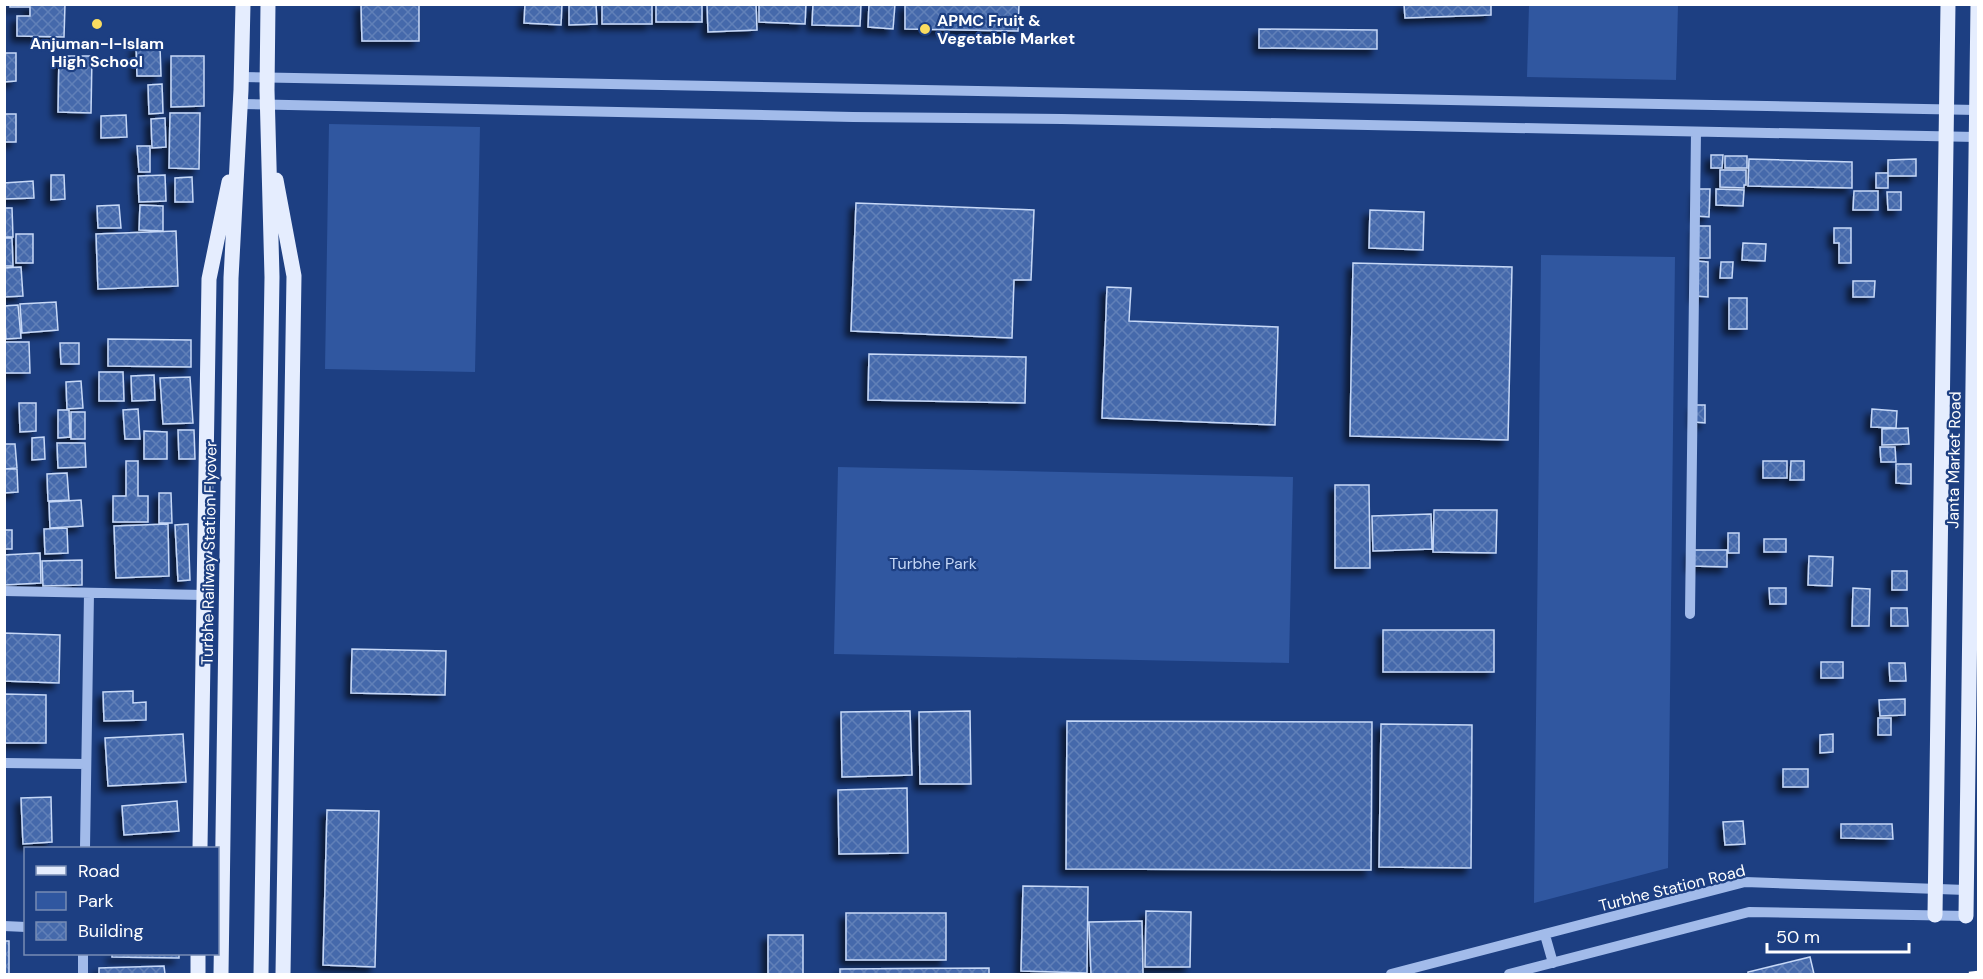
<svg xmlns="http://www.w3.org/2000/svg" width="1983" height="979" font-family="'DM Sans',sans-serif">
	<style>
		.park { fill: #3057a0 }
		.building { fill: url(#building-cross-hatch); stroke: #c6d8f7; stroke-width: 1.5; filter: url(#shadow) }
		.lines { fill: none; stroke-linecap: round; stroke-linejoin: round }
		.minor { stroke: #a2bbea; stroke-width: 10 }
		.major { stroke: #e5edfe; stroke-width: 15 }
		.rail { stroke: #fff; stroke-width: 4.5; stroke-dasharray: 10 4.5; stroke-linecap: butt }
		.poi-dot { fill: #fadc60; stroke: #1d3f82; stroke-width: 2 }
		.labels { text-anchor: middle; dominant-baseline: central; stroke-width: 4.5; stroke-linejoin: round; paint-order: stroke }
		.poi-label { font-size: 16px; font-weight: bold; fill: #fff; stroke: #1d3f82; text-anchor: start }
		.street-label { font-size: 16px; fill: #fff; stroke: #1d3f82 }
		.park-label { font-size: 16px; fill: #c6d8f7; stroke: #1d3f82 }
	</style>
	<defs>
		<pattern id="building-cross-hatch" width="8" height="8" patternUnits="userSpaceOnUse" patternTransform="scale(1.5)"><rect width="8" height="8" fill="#4569ab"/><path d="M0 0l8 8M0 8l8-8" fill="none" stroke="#6180b8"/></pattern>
		<filter id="shadow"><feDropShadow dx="-5.5" dy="5.5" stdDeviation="3" flood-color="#0009"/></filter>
	</defs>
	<rect width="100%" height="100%" fill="#1d3f82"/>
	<path class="park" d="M 1529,5 L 1678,5 L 1676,80 L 1527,77 Z
		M 329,124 L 480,127 L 475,372 L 325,369 Z
		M 1541,255 L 1675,257 L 1668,868 L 1534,903 Z
		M 838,467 L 1293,477 L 1289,663 L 834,654 Z"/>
	<path class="building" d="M 10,4 L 65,4 L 64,37 L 17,36 L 17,16 L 30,16 L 30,7 L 10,7 Z
		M 361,4 L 419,4 L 419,41 L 362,41 Z
		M 525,4 L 562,4 L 561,25 L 524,23 Z
		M 569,4 L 596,4 L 597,24 L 569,25 Z
		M 602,4 L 652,4 L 652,24 L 602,24 Z
		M 656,4 L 702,4 L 702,22 L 656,22 Z
		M 707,4 L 756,4 L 757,30 L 708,32 Z
		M 759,4 L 806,4 L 805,24 L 759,22 Z
		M 813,4 L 861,4 L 860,26 L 812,25 Z
		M 869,4 L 895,4 L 893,29 L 868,27 Z
		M 905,4 L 1019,4 L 1018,31 L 905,29 Z
		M 1404,4 L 1491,4 L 1491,15 L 1405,18 Z
		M 1259,29 L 1377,30 L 1377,49 L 1259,48 Z
		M 136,46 L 160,46 L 161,76 L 137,76 Z
		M 4,53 L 16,53 L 16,81 L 4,82 Z
		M 59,56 L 92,56 L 91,113 L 58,112 Z
		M 171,56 L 204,56 L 204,106 L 171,107 Z
		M 162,84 L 163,113 L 149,114 L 148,85 Z
		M 170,113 L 200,113 L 199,169 L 169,168 Z
		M 4,114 L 16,114 L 16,142 L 4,142 Z
		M 126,115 L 127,137 L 101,138 L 101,116 Z
		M 165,118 L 166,147 L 152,148 L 151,119 Z
		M 137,146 L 150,146 L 150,172 L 139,172 Z
		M 1711,155 L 1723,155 L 1722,168 L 1711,168 Z
		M 1725,156 L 1747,156 L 1747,168 L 1725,168 Z
		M 1749,159 L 1852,162 L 1852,188 L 1748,186 Z
		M 1916,159 L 1916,176 L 1888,176 L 1888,160 Z
		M 1720,170 L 1746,170 L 1746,185 L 1744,185 L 1744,188 L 1720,187 Z
		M 1876,173 L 1888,173 L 1888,188 L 1876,188 Z
		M 51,175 L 64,175 L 65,199 L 51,200 Z
		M 165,175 L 166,201 L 139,202 L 138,176 Z
		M 192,177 L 193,202 L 175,202 L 175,178 Z
		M 33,181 L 34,198 L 4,199 L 4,183 Z
		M 1698,189 L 1710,189 L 1709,217 L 1697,216 Z
		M 1716,189 L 1744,190 L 1743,206 L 1716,205 Z
		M 1854,191 L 1878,191 L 1878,210 L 1853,210 Z
		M 1887,192 L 1901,192 L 1901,210 L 1888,210 Z
		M 856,203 L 1034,210 L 1031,280 L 1014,280 L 1012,338 L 851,331 Z
		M 119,205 L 121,228 L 98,228 L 97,206 Z
		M 140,205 L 163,206 L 163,231 L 139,230 Z
		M 4,208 L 12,208 L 13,237 L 4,237 Z
		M 1370,210 L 1424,212 L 1423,250 L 1369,248 Z
		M 1697,226 L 1710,226 L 1710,258 L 1697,258 Z
		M 1834,228 L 1851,228 L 1851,263 L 1839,263 L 1839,243 L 1834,243 Z
		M 176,231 L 178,286 L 98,289 L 96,234 Z
		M 16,234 L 33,234 L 33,263 L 16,263 Z
		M 4,238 L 12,238 L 13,266 L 4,266 Z
		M 1743,243 L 1766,244 L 1765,261 L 1742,260 Z
		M 1696,261 L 1708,262 L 1708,297 L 1696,296 Z
		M 1721,262 L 1733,262 L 1732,278 L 1720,278 Z
		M 1353,263 L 1512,267 L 1508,440 L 1350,436 Z
		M 21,267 L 23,296 L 4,297 L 4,268 Z
		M 1853,281 L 1875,281 L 1874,297 L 1853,297 Z
		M 1107,287 L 1131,288 L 1129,321 L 1278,327 L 1275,425 L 1102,418 Z
		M 1729,298 L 1747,298 L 1747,329 L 1729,329 Z
		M 56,302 L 58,330 L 22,333 L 20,304 Z
		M 18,305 L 21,338 L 6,339 L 4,306 Z
		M 108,339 L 191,340 L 191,367 L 108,366 Z
		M 4,342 L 29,342 L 30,373 L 4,373 Z
		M 60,343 L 79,343 L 79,364 L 61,364 Z
		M 869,354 L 1026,357 L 1025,403 L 868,400 Z
		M 99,372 L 123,372 L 124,401 L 99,401 Z
		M 154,375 L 155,400 L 132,401 L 131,376 Z
		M 190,377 L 193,423 L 163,424 L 160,378 Z
		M 81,381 L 83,408 L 67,409 L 66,382 Z
		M 19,403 L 36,403 L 36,431 L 20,432 Z
		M 1695,405 L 1705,405 L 1705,423 L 1695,422 Z
		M 138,409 L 140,439 L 125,439 L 123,410 Z
		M 1872,409 L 1897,411 L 1896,428 L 1871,427 Z
		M 58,410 L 69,410 L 70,437 L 58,438 Z
		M 71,412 L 85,412 L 85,439 L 71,439 Z
		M 1908,428 L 1909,444 L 1882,445 L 1882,429 Z
		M 178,430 L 194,430 L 195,459 L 179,459 Z
		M 144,431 L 167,432 L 167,459 L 144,459 Z
		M 44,437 L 45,459 L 32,460 L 32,438 Z
		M 57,443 L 85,443 L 86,467 L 58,468 Z
		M 4,444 L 15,444 L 17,468 L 4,469 Z
		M 1880,447 L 1895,447 L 1896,462 L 1881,462 Z
		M 126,461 L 138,461 L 138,496 L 148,496 L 148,522 L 113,522 L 113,496 L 126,496 Z
		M 1763,461 L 1787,461 L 1787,478 L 1763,478 Z
		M 1791,461 L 1804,461 L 1804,480 L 1790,480 Z
		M 1896,464 L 1911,464 L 1911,484 L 1896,483 Z
		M 4,469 L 17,469 L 18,492 L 4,493 Z
		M 67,473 L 69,500 L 48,501 L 47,474 Z
		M 1335,485 L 1369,485 L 1370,568 L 1335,568 Z
		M 159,493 L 171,493 L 172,523 L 159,523 Z
		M 81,500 L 83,526 L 50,528 L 49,502 Z
		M 1434,510 L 1497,510 L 1496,553 L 1433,552 Z
		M 1431,514 L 1432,549 L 1373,551 L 1372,516 Z
		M 168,524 L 169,576 L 116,578 L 114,526 Z
		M 188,524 L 190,580 L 178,581 L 175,525 Z
		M 67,528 L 68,553 L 45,554 L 44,529 Z
		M 4,530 L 12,530 L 12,549 L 4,549 Z
		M 1728,533 L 1739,533 L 1739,553 L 1728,553 Z
		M 1764,539 L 1786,539 L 1786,552 L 1764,552 Z
		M 1692,550 L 1727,550 L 1727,567 L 1692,566 Z
		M 40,553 L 41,583 L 4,585 L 4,555 Z
		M 1809,556 L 1833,557 L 1832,586 L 1808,585 Z
		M 82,560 L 82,585 L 43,586 L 42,561 Z
		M 1892,571 L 1907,571 L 1907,590 L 1892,590 Z
		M 1769,588 L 1786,588 L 1786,604 L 1770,604 Z
		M 1853,588 L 1870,589 L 1869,626 L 1852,626 Z
		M 1891,608 L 1907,608 L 1908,626 L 1891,626 Z
		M 1383,630 L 1494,630 L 1494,672 L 1383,672 Z
		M 4,633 L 60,635 L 59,683 L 4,681 Z
		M 352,649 L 446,651 L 445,695 L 351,693 Z
		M 1821,662 L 1843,662 L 1843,678 L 1821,678 Z
		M 1889,663 L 1905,663 L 1906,681 L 1890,681 Z
		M 133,691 L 133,703 L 146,702 L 146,720 L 104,721 L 103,692 Z
		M 4,694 L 46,695 L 46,743 L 4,743 Z
		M 1905,699 L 1905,715 L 1880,716 L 1879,700 Z
		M 910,711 L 912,775 L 842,777 L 841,712 Z
		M 970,711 L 971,784 L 920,784 L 919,712 Z
		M 1878,718 L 1891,718 L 1891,735 L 1878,735 Z
		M 1067,721 L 1372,722 L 1371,870 L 1066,869 Z
		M 1381,724 L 1472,725 L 1471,868 L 1379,867 Z
		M 183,734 L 186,782 L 108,786 L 105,738 Z
		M 1833,734 L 1833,752 L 1820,753 L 1820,735 Z
		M 1783,769 L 1808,769 L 1808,787 L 1783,787 Z
		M 907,788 L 908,853 L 839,854 L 838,790 Z
		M 51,797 L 52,842 L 23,844 L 21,798 Z
		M 177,801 L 179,831 L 124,835 L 122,806 Z
		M 327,810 L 379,811 L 375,967 L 323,965 Z
		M 1743,821 L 1745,844 L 1725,845 L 1723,822 Z
		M 1841,824 L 1892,824 L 1893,839 L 1841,838 Z
		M 1023,886 L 1088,887 L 1087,973 L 1021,971 Z
		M 1146,911 L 1191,912 L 1190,967 L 1145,967 Z
		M 846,913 L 946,913 L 946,960 L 846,960 Z
		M 1142,921 L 1143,974 L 1091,974 L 1089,922 Z
		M 768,935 L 803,935 L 803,974 L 768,974 Z
		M 4,941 L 9,941 L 9,974 L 4,974 Z
		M 112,954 L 179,954 L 179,958 L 112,957 Z
		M 1810,957 L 1814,974 L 1748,974 L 1748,972 Z
		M 164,966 L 165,974 L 99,974 L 99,968 Z
		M 989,968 L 989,974 L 840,974 L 840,969 Z"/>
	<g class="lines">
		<path class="minor" d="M 241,77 L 1977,110
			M 241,104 L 853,117 L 1062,119 L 1976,137
			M 4,591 L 204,595
			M 1690,614 L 1696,132
			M 4,763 L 86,764
			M 85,848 L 89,593
			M 4,926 L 26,927
			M 1545,935 L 1553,963
			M 83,974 L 83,954
			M 1391,974 L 1745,882 L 1966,890
			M 1509,974 L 1749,912 L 1966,916"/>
		<path class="major" d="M 276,180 L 294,276 L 283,974
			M 200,848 L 209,279 L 229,182
			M 1935,915 L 1948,4
			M 1966,916 L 1978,4
			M 198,974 L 198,954
			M 221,974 L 231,278 L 241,90 L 243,4
			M 261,974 L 272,277 L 267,90 L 268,4"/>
		<path class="rail" d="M 1969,974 L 1978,973"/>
	</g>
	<g class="poi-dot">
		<circle cx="97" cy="24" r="6"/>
		<circle cx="925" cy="29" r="6"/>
	</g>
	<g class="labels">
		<g class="poi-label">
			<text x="937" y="20">APMC Fruit &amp;<tspan x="937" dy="18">Vegetable Market</tspan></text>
			<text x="97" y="43" text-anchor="middle">Anjuman-I-Islam<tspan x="97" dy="18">High School</tspan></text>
		</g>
		<g class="street-label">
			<text transform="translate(1954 460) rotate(-89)">Janta Market Road</text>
			<text transform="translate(209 553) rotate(-89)">Turbhe Railway Station Flyover</text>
			<text transform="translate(1672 888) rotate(-14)">Turbhe Station Road</text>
		</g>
		<g class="park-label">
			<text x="933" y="563">Turbhe Park</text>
		</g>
	</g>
	<rect width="1983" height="979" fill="none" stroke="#ffffff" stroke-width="12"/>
	<rect x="24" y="847" width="195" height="108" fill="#1d3f82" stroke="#778cb4" stroke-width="1.5"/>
	<rect x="36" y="866" width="30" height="9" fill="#e5edfe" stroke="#778cb4" stroke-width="1.5"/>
	<text x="78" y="877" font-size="18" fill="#ffffff">Road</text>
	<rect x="36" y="892" width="30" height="18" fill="#3057a0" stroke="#778cb4" stroke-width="1.5"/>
	<text x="78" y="907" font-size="18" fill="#ffffff">Park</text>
	<rect x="36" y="922" width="30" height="18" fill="url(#building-cross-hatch)" stroke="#778cb4" stroke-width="1.5"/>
	<text x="78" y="937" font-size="18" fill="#ffffff">Building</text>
	<path d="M1767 943v9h142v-9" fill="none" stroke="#ffffff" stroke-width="3"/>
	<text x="1776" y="943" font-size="18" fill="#ffffff" stroke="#1d3f82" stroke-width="4.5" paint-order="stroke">50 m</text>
</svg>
